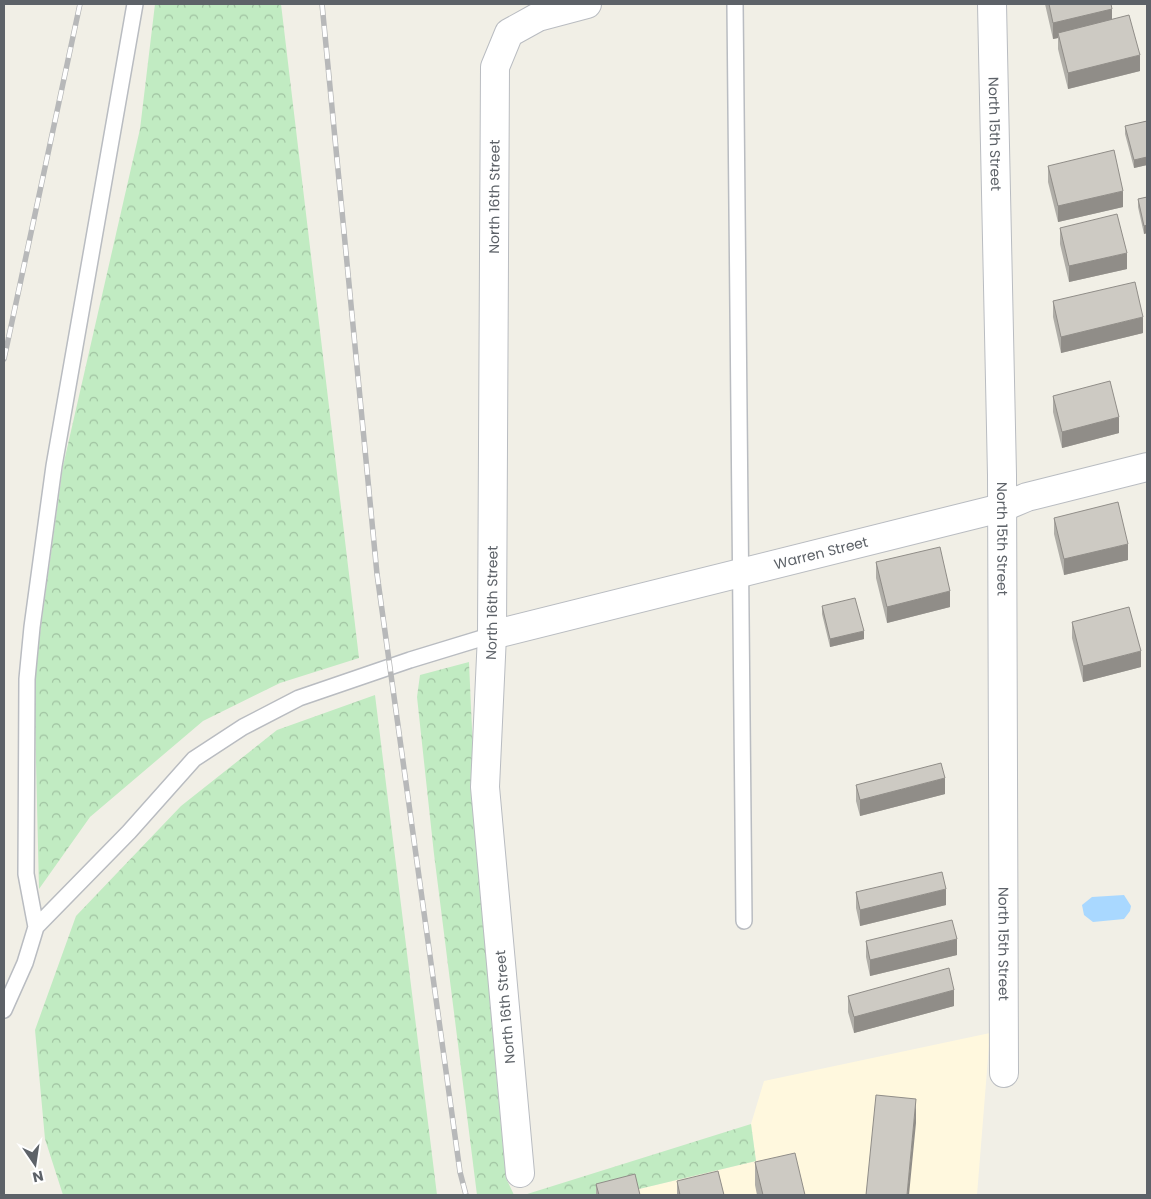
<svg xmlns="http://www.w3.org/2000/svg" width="1151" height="1199" font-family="Poppins,sans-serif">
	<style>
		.commercial { fill: #fff8de }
		.forest { fill: url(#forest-crowns) }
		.water { fill: #a9d8ff }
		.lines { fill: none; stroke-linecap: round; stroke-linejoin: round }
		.service-casing { stroke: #b9bcc1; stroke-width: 18 }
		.minor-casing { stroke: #b9bcc1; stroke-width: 30 }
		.service { stroke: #fff; stroke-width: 15 }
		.minor { stroke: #fff; stroke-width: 28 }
		.rail-casing { stroke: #b7b8b9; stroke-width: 5.5 }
		.rail { stroke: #fff; stroke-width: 4; stroke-dasharray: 11; stroke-linecap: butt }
		.wall { fill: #b0aea8 }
		.shaded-wall { fill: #908d88 }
		.building { fill: #cdcac3; stroke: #908d88 }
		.labels { text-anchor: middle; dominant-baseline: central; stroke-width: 4; stroke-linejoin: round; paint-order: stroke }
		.street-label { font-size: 14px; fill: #5d6268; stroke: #fff }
	</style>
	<defs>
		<pattern id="forest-crowns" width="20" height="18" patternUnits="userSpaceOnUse" patternTransform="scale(1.25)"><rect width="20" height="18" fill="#c1ebc2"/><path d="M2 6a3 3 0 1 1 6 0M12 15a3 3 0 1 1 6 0" fill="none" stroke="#a0c2a1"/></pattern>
	</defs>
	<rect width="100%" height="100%" fill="#f1efe6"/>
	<path class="commercial" d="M 990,1033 L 977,1195 L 614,1195 L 756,1161 L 751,1124 L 764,1081 Z"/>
	<path class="forest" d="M 155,4 L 281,4 L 359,658 L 280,683 L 203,721 L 90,817 L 39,889 L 34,677 L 63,466 L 140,129 Z
		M 469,662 C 476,835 489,1006 506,1178 L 514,1195 L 477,1195 L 434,854 L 417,697 L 420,675 Z
		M 375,695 L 437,1195 L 63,1195 L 45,1139 L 35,1030 L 76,916 L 181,806 L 277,730 Z
		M 751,1124 L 756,1161 L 614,1195 L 524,1195 Z"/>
	<path class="water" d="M 1124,895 L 1131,906 L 1130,911 L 1124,919 L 1093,922 L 1084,915 L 1082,905 L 1092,897 Z"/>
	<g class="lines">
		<defs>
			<path id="service" d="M 735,4 L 744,921
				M 36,927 L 26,874 L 27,679 L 32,627 L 54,466 L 135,4
				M 4,1010 L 25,963 L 36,927 L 129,832 L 194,759 L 243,727 L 299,698 L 410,660 L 492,635"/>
			<g id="minor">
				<path id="s1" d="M 992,4 L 1002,475 L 1004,1073"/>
				<path id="s2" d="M 492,635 L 1001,508 L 1027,497 L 1147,467"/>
				<path id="s3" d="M 520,1173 L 485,787 L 492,635 L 495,67 L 509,33 L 538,17 L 587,4"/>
			</g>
		</defs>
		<use href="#service" class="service-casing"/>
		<use href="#minor" class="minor-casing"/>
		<use href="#service" class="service"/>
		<use href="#minor" class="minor"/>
		<defs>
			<path id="rail" d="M 322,4 L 377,574 L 460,1172 L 466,1195
				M 4,359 L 80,4"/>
		</defs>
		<use href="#rail" class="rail-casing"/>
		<use href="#rail" class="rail"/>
	</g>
	<path class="wall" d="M 1045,4 L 1111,4 L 1112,19 L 1140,71 L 1068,89 L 1058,49 L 1058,38 L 1053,39 Z
		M 1147,121 L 1147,165 L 1134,168 L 1125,134 L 1125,126 Z
		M 1048,166 L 1123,207 L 1058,222 L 1048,182 Z
		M 1147,197 L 1147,233 L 1144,234 L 1138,207 L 1138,199 Z
		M 1060,228 L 1127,269 L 1069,282 L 1060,244 Z
		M 1053,301 L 1143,333 L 1061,353 L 1053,317 Z
		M 1053,396 L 1119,433 L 1062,448 L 1053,412 Z
		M 1054,518 L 1128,560 L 1064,575 L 1054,534 Z
		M 876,562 L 950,607 L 887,623 L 876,578 Z
		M 822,606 L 864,639 L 830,647 L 822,614 Z
		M 1072,622 L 1141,667 L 1083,682 L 1072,638 Z
		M 856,785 L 945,794 L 860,816 L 856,801 Z
		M 856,892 L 946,905 L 860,926 L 856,908 Z
		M 866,941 L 957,955 L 870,976 L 866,957 Z
		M 848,996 L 954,1006 L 854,1033 L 848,1012 Z
		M 755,1162 L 805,1195 L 757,1195 L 755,1185 Z
		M 677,1181 L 724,1195 L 677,1195 Z
		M 596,1184 L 640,1195 L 596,1195 Z"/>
	<path class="shaded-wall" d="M 1112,9 L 1112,25 L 1058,33 L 1058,38 L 1053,39 L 1053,23 Z
		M 1140,55 L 1140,71 L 1068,89 L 1068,73 Z
		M 1147,157 L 1147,165 L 1134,168 L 1134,160 Z
		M 1123,191 L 1123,207 L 1058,222 L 1058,206 Z
		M 1147,225 L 1147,233 L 1144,234 L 1144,226 Z
		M 1127,253 L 1127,269 L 1069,282 L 1069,266 Z
		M 1143,317 L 1143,333 L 1061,353 L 1061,337 Z
		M 1119,417 L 1119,433 L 1062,448 L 1062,432 Z
		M 1128,544 L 1128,560 L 1064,575 L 1064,559 Z
		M 950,591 L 950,607 L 887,623 L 887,607 Z
		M 864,631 L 864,639 L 830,647 L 830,639 Z
		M 1141,651 L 1141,667 L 1083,682 L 1083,666 Z
		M 945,778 L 945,794 L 860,816 L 860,800 Z
		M 946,889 L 946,905 L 860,926 L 860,910 Z
		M 957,939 L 957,955 L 870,976 L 870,960 Z
		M 954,990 L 954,1006 L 854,1033 L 854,1017 Z
		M 916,1099 L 916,1123 L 909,1195 L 907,1195 Z"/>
	<path class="building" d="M 1049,4 L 1111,4 L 1112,9 L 1053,23 Z
		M 1129,15 L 1140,55 L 1068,73 L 1058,33 Z
		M 1147,121 L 1147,157 L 1134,160 L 1125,126 Z
		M 1114,150 L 1123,191 L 1058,206 L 1048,166 Z
		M 1147,197 L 1147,225 L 1144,226 L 1138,199 Z
		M 1117,214 L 1127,253 L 1069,266 L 1060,228 Z
		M 1135,282 L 1143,317 L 1061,337 L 1053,301 Z
		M 1110,381 L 1119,417 L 1062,432 L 1053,396 Z
		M 1118,502 L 1128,544 L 1064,559 L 1054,518 Z
		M 940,547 L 950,591 L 887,607 L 876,562 Z
		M 855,598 L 864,631 L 830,639 L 822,606 Z
		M 1129,607 L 1141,651 L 1083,666 L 1072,622 Z
		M 941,763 L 945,778 L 860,800 L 856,785 Z
		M 942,872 L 946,889 L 860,910 L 856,892 Z
		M 952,920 L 957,939 L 870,960 L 866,941 Z
		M 949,968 L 954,990 L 854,1017 L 848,996 Z
		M 876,1095 L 916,1099 L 907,1195 L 866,1195 Z
		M 795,1153 L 805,1195 L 763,1195 L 755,1162 Z
		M 718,1171 L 724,1195 L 680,1195 L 677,1181 Z
		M 635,1174 L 640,1195 L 599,1195 L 596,1184 Z"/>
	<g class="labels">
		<g class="street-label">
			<text stroke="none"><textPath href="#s1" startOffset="130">North 15th Street</textPath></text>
			<text stroke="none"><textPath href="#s3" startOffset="978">North 16th Street</textPath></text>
			<text stroke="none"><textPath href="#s1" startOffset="535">North 15th Street</textPath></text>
			<text stroke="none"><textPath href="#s2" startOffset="339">Warren Street</textPath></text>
			<text stroke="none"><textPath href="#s3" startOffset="572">North 16th Street</textPath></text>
			<text stroke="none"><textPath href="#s1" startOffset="940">North 15th Street</textPath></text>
			<text transform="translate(505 1007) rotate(-95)">North 16th Street</text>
		</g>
	</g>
	<rect width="1151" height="1199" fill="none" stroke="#5d6268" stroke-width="10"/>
	<g transform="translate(35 1164) rotate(167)" stroke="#ffffff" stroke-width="4" paint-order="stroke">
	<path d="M0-4L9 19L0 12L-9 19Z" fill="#5d6268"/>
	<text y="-8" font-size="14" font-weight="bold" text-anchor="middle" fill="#5d6268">N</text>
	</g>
</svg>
